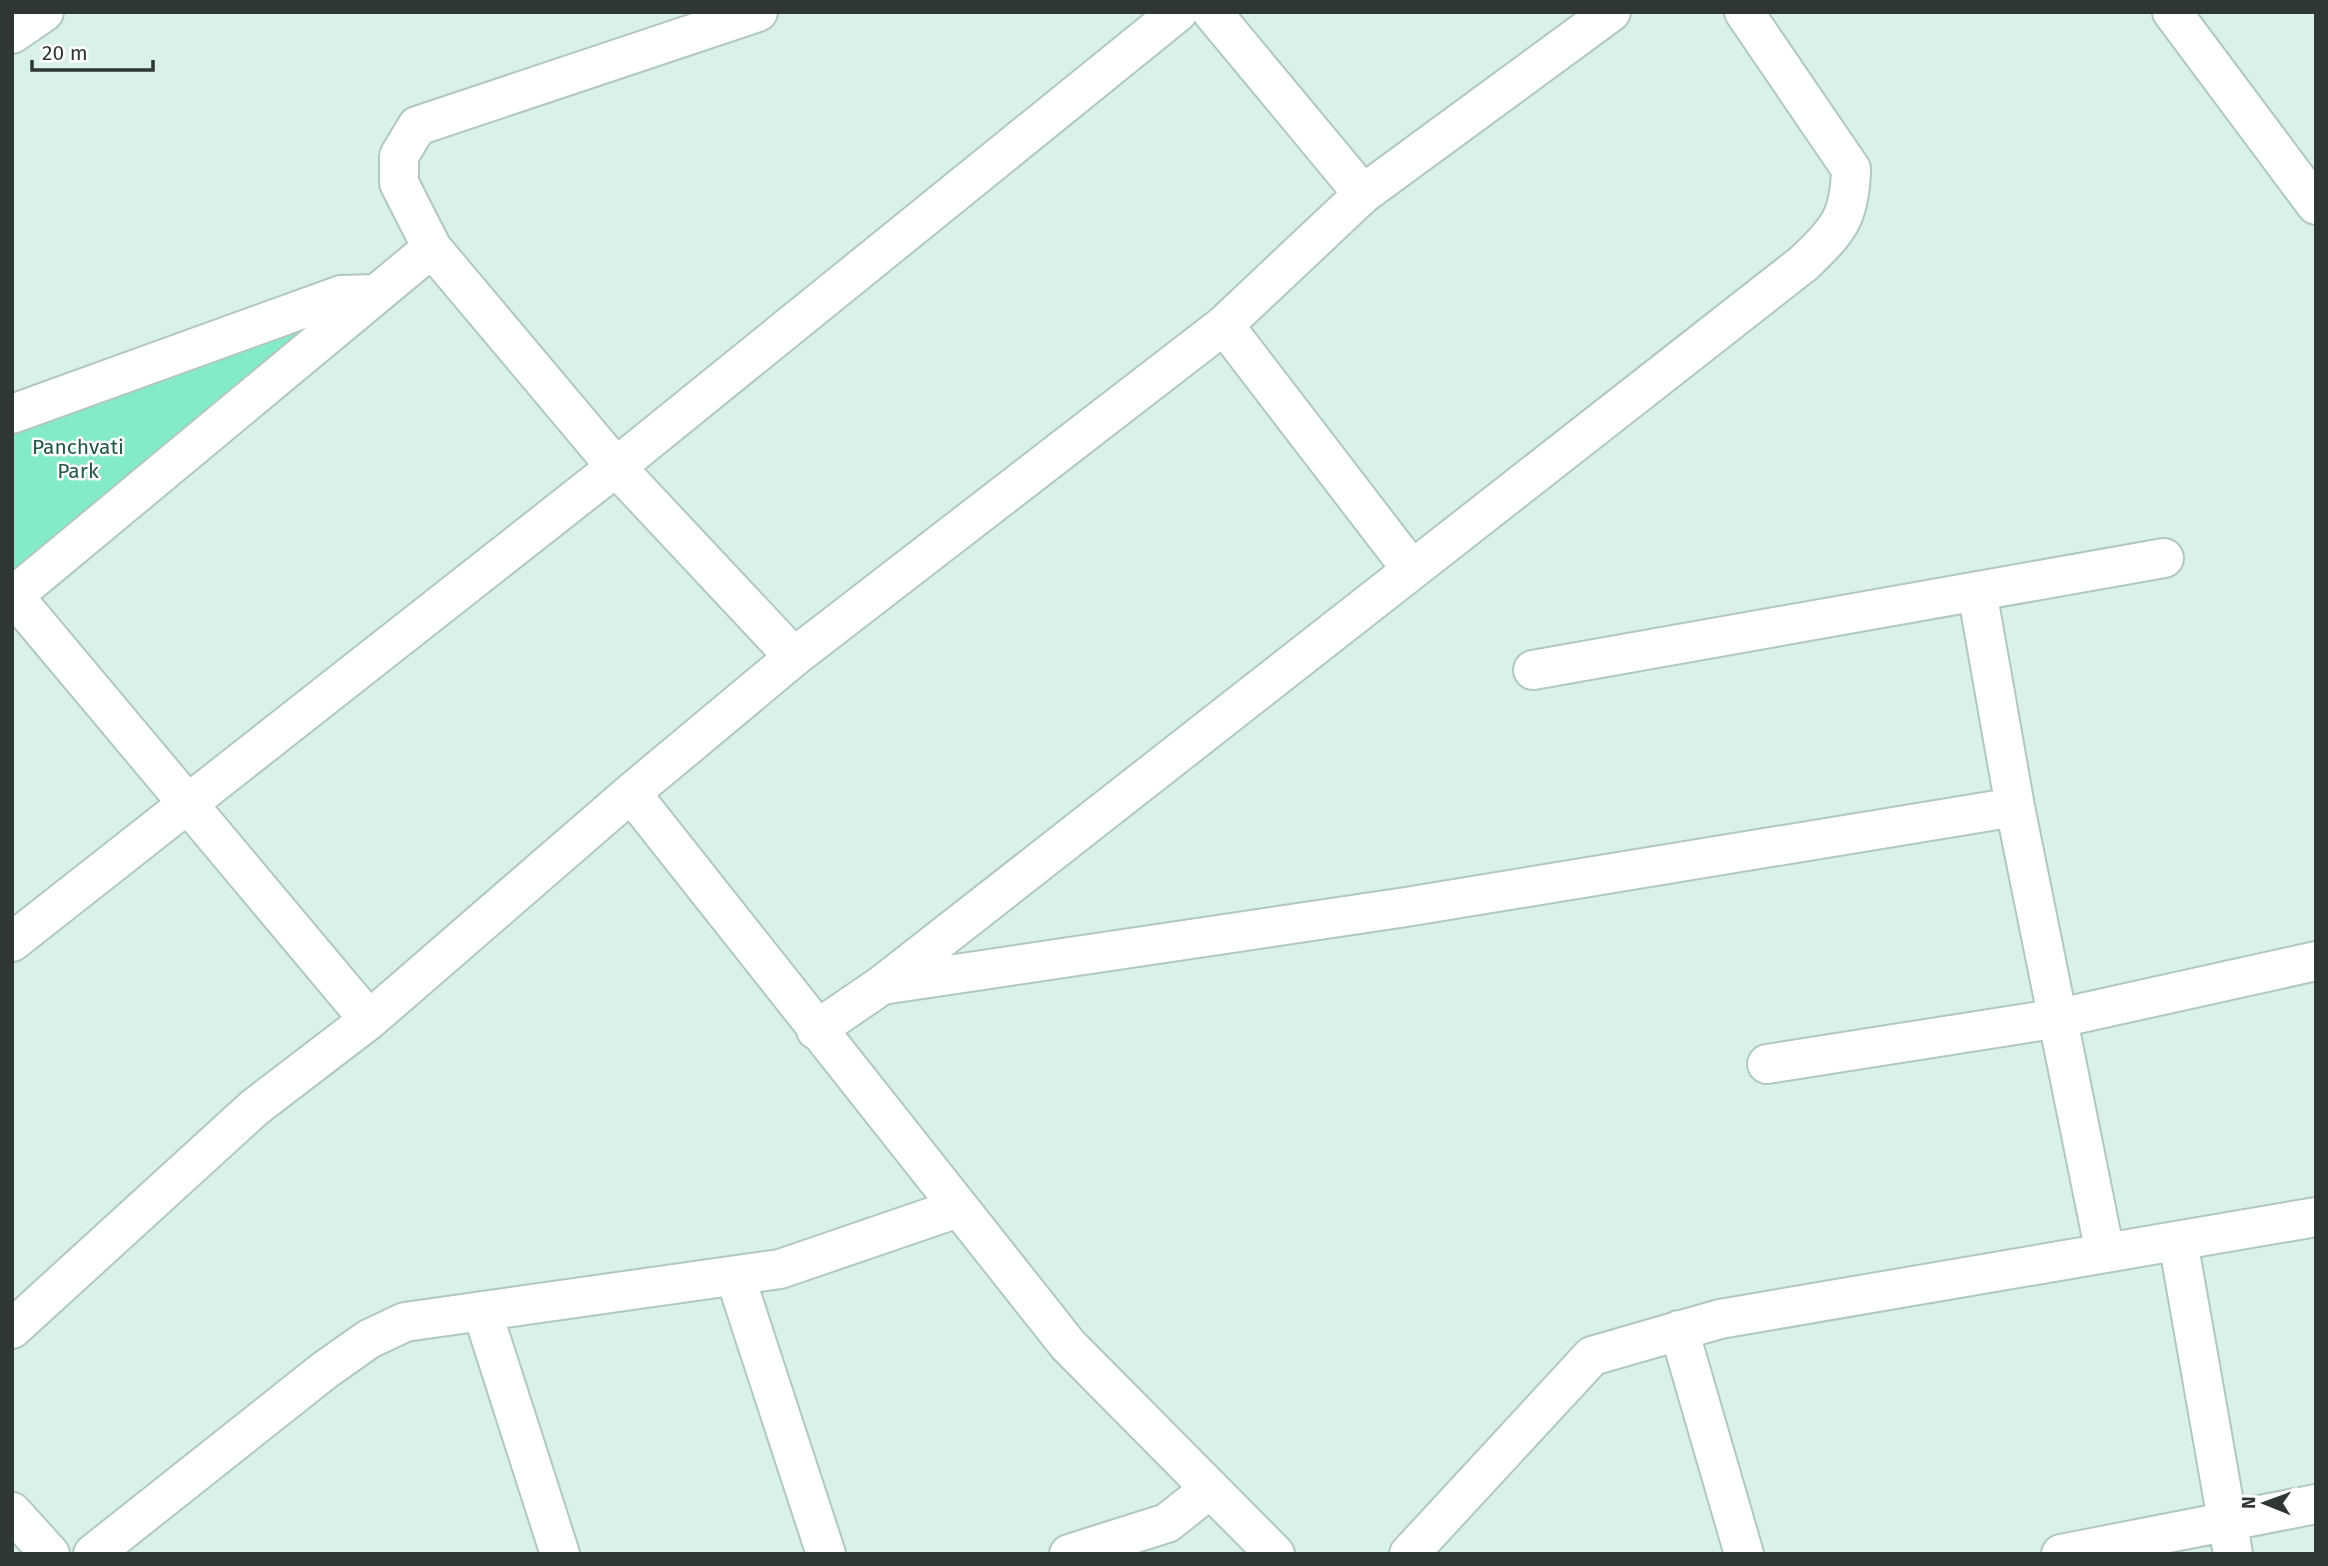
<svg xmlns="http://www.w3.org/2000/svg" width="2328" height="1566" font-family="'Fira Sans',sans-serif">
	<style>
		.green { fill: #83ebc5 }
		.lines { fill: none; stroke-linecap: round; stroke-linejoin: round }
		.minor-casing { stroke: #b1c8be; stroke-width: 42 }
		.minor { stroke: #fff; stroke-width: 38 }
		.labels { text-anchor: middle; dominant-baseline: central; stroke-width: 5; stroke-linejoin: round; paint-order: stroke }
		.park-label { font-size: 21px; fill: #245746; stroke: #fff }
	</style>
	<rect width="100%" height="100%" fill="#daf1e7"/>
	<path class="green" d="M 376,294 L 12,595 L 12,414 Z"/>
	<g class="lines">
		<defs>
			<path id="minor" d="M 758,12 L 417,126 L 399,156 L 399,183 L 432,248 L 616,467 L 794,657
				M 1212,12 L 1363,194
				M 2172,12 L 2316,205
				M 12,34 L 44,12
				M 12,414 L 341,295 L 376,294
				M 1412,570 L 1804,263 C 1838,230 1850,218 1851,169 L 1744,12
				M 1977,591 L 2015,807 L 2105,1253
				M 12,594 L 369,1020
				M 12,597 L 432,248
				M 1533,670 L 2164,558
				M 631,793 L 1068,1345 L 1275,1554
				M 12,942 L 616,467 L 1178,12
				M 882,985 L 1406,907 L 2015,807
				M 816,1030 L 882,985 L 1412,570 L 1224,325
				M 1767,1064 L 2059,1018 L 2316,961
				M 2178,1241 L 2233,1554
				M 735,1276 L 826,1554
				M 482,1311 L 560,1554
				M 12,1329 L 254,1108 L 369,1020 L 631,793 L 794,657 L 1224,325 L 1363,194 L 1611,12
				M 1679,1330 L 1744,1554
				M 12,1512 L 50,1554
				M 93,1554 L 325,1370 L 369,1339 L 405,1322 L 780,1269 L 958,1208
				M 1069,1554 L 1167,1523 L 1210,1489
				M 1409,1554 L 1592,1356 L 1720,1319 L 2316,1217
				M 2061,1554 L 2316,1504"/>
		</defs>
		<use href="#minor" class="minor-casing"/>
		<use href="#minor" class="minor"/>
	</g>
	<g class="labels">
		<g class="park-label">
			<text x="78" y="447">Panchvati<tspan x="78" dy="24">Park</tspan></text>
		</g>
	</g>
	<rect width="2328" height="1566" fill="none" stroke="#2e3733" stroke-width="28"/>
	<g transform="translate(2265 1503) rotate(271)" stroke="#ffffff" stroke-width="5" paint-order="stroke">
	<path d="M0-5L12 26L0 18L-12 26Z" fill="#2e3733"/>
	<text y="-10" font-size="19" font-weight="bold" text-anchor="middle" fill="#2e3733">N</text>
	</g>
	<path d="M32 60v10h121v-10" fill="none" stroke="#2e3733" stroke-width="3.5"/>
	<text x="42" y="60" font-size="21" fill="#2e3733" stroke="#ffffff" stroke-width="5" paint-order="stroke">20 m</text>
</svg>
